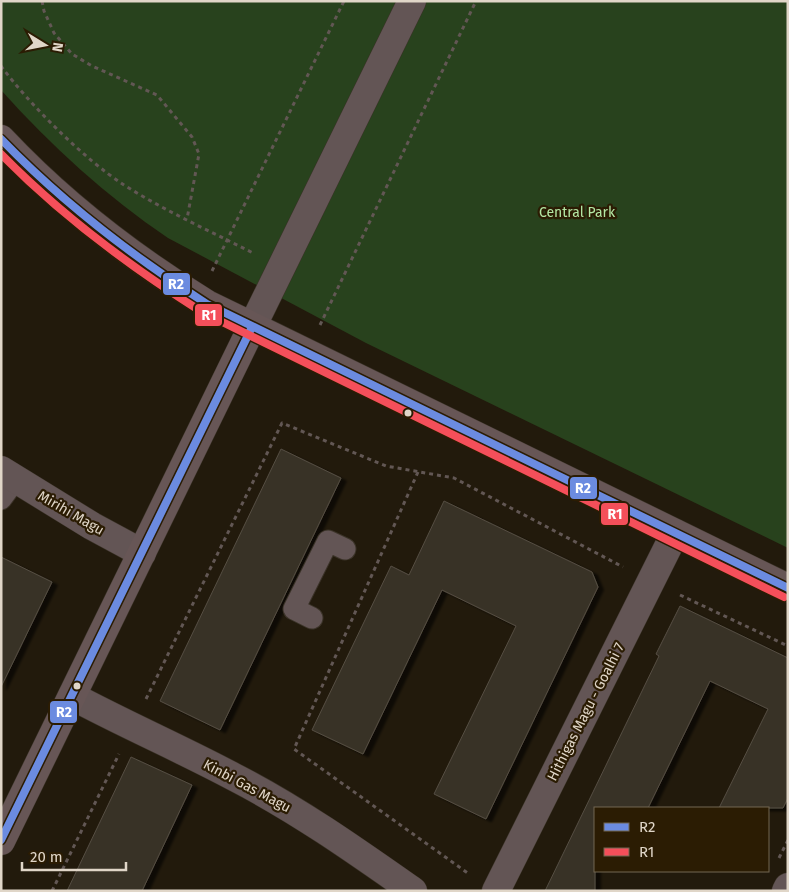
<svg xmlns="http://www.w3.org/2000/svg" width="789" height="892" font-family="'Fira Sans',sans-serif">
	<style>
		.green { fill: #28421d }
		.building { fill: #393227; stroke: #554e43; filter: url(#shadow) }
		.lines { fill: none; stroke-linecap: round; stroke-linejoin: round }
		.lane-casing { stroke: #3b3328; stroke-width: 23 }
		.street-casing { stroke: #3b3328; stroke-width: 29 }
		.secondary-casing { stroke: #3b3328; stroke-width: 29 }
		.path { stroke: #625754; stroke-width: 3; stroke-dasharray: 4 4; stroke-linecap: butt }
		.lane { stroke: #635555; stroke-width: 21 }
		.street { stroke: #635555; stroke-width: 28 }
		.secondary { stroke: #675656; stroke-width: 28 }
		.bus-1-casing { stroke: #2b1c03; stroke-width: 11 }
		.bus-2-casing { stroke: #2b1c03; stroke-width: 11 }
		.bus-1 { stroke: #6b8be0; stroke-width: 8 }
		.bus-2 { stroke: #f44f5a; stroke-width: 8 }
		.bus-dot { fill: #e0d6c8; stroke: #2b1c03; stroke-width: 2 }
		.labels { text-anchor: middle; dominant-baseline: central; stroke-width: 4.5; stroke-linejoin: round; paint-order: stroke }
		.park-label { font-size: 14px; fill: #b3e7a4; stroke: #2b1c03 }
		.street-label { font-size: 14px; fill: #e0d6c8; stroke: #2b1c03 }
		.line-badge { stroke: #2b1c03; stroke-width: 2 }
		.badge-label { font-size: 14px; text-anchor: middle; font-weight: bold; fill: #fff }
	</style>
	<defs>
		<filter id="shadow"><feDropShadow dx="5.5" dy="3" stdDeviation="1" flood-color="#0009"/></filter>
	</defs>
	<rect width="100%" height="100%" fill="#221a0c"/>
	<path class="green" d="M 1,1 L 788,1 L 788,548 L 366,343 L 168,238 C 106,196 51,146 1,90 Z"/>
	<path class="building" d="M 281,449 L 341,478 L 220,730 L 160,701 Z
		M 444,501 L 592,572 L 598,587 L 486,819 L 434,794 L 516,626 L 442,590 L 363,754 L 312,730 L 391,566 L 409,575 Z
		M 1,557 L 52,582 L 1,687 Z
		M 680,606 L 788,658 L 788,798 L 783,808 L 719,808 L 768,709 L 710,681 L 648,808 L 595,808 L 595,891 L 545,891 L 659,656 L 656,654 Z
		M 131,757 L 192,785 L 142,891 L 67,891 Z"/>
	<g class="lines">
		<defs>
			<path id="lane" d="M 1,499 L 15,480
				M 312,618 L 294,609 L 328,541 L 345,549"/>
			<path id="street" d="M 252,327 L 412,1
				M 1,470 L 92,526 L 142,553
				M 72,696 C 126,725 182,749 236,778 C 298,810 356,851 413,891
				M 496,891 L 675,533
				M 786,891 L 788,887"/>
			<path id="secondary" d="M 1,139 C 62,204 131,257 207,304 L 788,588
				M 1,841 L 252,327"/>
		</defs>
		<use href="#lane" class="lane-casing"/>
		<use href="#street" class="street-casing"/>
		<use href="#secondary" class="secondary-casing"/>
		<path class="path" d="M 42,1 L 44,11 L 54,33 L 72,54 L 92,66 L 157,95 L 192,137 L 199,154 L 187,219
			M 1,66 C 30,105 84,159 124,185 C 165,211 210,231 253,253
			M 212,271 L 344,1
			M 320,325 L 476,1
			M 418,472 L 294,749 L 469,874
			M 680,595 L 788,646
			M 146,699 L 282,423 L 386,466 L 454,478 L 623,567
			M 779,858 L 788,840
			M 52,891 L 119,754"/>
		<use href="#lane" class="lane"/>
		<use href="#street" class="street"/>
		<use href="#secondary" class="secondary"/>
		<defs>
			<path id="bus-1" d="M 1,139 C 63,203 132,256 207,304 L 788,588
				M 1,840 L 252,327"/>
			<path id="bus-2" d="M 1,154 C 61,215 129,266 202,312 L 784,597"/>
		</defs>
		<use href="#bus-1" class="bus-1-casing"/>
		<use href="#bus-2" class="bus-2-casing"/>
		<use href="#bus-1" class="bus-1"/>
		<use href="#bus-2" class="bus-2"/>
	</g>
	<g class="bus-dot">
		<circle cx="408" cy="413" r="4.5"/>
		<circle cx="77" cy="686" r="4.5"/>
	</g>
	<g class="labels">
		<g class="park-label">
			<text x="577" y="212">Central Park</text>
		</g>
		<g class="street-label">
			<text transform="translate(71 513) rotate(30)">Mirihi Magu</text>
			<text transform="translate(586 712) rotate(-63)">Hithigas Magu - Goalhi 7</text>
			<text transform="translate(247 786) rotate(28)">Kinbi Gas Magu</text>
		</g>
	</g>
	<g class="line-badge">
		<rect x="162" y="272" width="29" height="24" rx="5" fill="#6b8be0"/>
		<rect x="194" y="303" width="29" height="24" rx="5" fill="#f44f5a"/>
		<rect x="569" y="476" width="29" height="24" rx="5" fill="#6b8be0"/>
		<rect x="600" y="502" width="29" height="24" rx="5" fill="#f44f5a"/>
		<rect x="49" y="700" width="29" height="24" rx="5" fill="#6b8be0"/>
	</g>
	<g class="badge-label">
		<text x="176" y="289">R2</text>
		<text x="209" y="320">R1</text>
		<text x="583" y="493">R2</text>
		<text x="615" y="519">R1</text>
		<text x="64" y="717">R2</text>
	</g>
	<rect width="789" height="892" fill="none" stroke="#e0d6c8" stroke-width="5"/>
	<rect x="594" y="807" width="175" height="65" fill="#2b1c03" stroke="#736652"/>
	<rect x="604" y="823" width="25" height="8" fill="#6b8be0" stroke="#736652"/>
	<text x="639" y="832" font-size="15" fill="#e0d6c8">R2</text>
	<rect x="604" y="848" width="25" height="8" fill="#f44f5a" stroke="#736652"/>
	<text x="639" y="857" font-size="15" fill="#e0d6c8">R1</text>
	<g transform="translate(45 45) rotate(100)" stroke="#2b1c03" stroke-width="4" paint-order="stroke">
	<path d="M0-4L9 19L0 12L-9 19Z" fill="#e0d6c8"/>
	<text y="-8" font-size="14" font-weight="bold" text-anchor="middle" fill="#e0d6c8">N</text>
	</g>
	<path d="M22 862v8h104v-8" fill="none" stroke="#e0d6c8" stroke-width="2.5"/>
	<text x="30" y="862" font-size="15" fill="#e0d6c8" stroke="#2b1c03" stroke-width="4" paint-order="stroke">20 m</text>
</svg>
